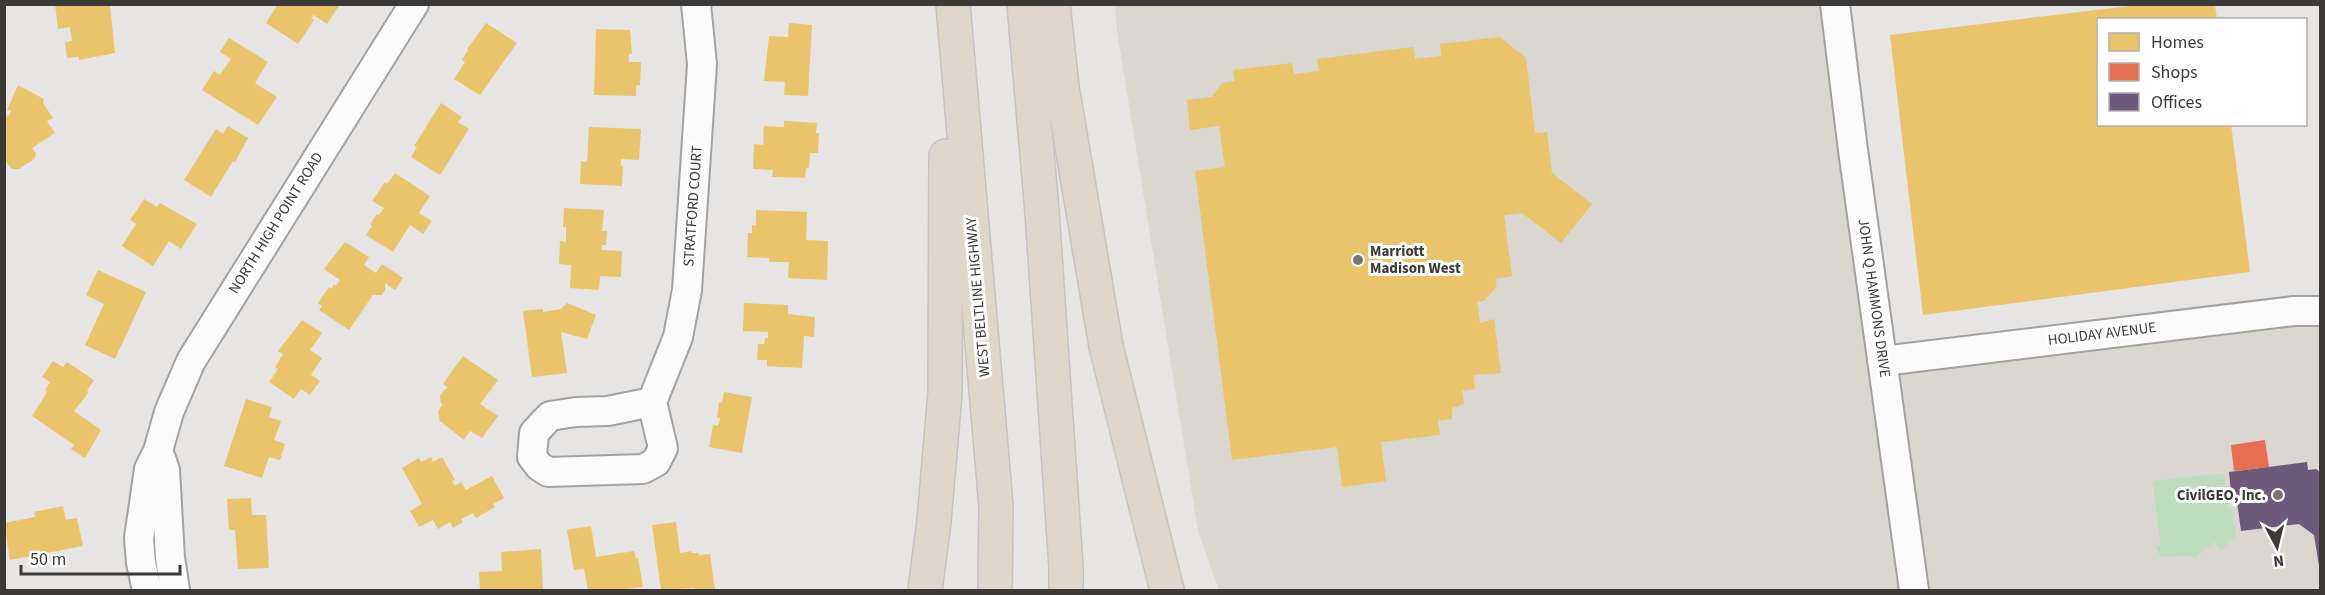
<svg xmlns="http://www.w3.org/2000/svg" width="2325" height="595" font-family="'Source Sans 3',sans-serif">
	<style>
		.built { fill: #dad7d0 }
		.green { fill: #bcddbc }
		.homes { fill: #e9c46a }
		.shops { fill: #e76f51 }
		.offices { fill: #6d597a }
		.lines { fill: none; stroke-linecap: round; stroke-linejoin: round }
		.minor-casing { stroke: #a3a2a1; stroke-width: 32 }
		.highway-casing { stroke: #c4c3c2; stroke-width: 36 }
		.minor { stroke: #fbfbfb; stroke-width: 28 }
		.highway { stroke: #ded7cb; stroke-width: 33 }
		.poi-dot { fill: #777674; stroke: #fff; stroke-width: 2 }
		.labels { text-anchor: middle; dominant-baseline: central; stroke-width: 6; stroke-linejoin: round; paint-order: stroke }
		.street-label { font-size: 15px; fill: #3b3a38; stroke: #fff }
		.poi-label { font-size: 15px; font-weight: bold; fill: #3b3a38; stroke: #fff; text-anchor: start }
	</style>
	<rect width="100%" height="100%" fill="#e7e5e3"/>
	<path class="built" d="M 1115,5 L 1835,5 L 1883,361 L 2320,311 L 2320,590 L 1219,590 L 1198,531 L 1117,31 Z"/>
	<path class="green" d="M 2224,473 L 2228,508 L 2232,508 L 2236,535 L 2221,550 L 2214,542 L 2196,557 C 2183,553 2174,559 2160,556 L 2156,546 L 2161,546 L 2152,481 Z"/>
	<path class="homes" d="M 55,4 L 110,5 L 115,53 L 79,60 L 79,57 L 67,58 L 65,42 L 72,41 L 70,27 L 58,29 Z
		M 278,4 L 340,4 L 327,24 L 314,15 L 311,18 L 314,20 L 298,44 L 266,23 Z
		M 2146,4 L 2215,4 L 2217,20 L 2098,20 L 2098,124 L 2231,124 L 2250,272 L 1923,315 L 1890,35 Z
		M 486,23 L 517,43 L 480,95 L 454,79 L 465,62 L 462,60 L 468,50 L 467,49 Z
		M 789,23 L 812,25 L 808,96 L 784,95 L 785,82 L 764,81 L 769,36 L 788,37 Z
		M 596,29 L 630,30 L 632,54 L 629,54 L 629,62 L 641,62 L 640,85 L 636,86 L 636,96 L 594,95 Z
		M 1500,37 L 1526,58 L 1535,133 L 1547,132 L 1552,173 L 1592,204 L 1561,243 L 1522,213 L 1504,215 L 1512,276 L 1495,279 L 1497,286 L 1484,301 L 1477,302 L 1480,323 L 1494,319 L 1501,373 L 1474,375 L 1475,389 L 1462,391 L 1464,404 L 1452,408 L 1452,419 L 1438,421 L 1440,435 L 1381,442 L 1386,481 L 1342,487 L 1337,447 L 1232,460 L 1195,171 L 1225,167 L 1219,126 L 1190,130 L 1187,100 L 1212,97 L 1222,83 L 1235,81 L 1233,70 L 1292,63 L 1294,74 L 1319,71 L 1317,59 L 1413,47 L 1415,59 L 1441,56 L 1440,44 Z
		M 229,38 L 268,62 L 255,83 L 277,97 L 258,125 L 202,90 L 214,71 L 220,75 L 231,59 L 220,52 Z
		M 18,85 L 44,99 L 43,103 L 53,118 L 47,121 L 55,133 L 32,148 L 36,153 L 34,159 L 19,169 L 12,169 L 4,160 L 4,115 L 6,114 L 8,117 L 11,111 L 7,110 Z
		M 441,103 L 462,117 L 458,122 L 469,129 L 440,175 L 411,157 L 417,147 L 414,146 Z
		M 784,121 L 817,123 L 816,133 L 819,133 L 818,153 L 810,153 L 809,168 L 806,168 L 805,178 L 772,177 L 773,170 L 753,169 L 754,144 L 763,145 L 764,126 L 784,127 Z
		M 228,126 L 248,138 L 235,162 L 233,161 L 211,197 L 184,180 L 216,129 L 223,134 Z
		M 589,127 L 641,129 L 639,160 L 621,159 L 621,166 L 623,166 L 622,186 L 580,184 L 581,161 L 587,162 Z
		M 395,173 L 430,196 L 419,213 L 432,221 L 423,234 L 410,225 L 393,252 L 366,235 L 372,226 L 370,224 L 377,214 L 379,215 L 384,208 L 372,201 L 385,182 L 387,184 Z
		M 144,199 L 157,207 L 160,203 L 197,224 L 181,249 L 169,241 L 153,266 L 122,246 L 136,224 L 130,220 Z
		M 564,208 L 604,210 L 602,231 L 607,231 L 606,245 L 602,245 L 601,250 L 622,251 L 621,277 L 600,276 L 599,290 L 570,288 L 571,265 L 559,264 L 560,241 L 566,242 L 566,227 L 563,227 Z
		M 756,210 L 807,212 L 806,240 L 828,241 L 827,280 L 788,278 L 789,262 L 769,262 L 769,258 L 747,257 L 748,233 L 752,233 L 752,225 L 756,226 Z
		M 345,242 L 369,257 L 364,265 L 376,273 L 382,264 L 403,278 L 395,290 L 385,283 L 385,290 L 382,295 L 373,295 L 349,330 L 319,310 L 322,306 L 318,303 L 329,287 L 331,289 L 334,284 L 336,286 L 340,280 L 324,269 Z
		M 98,270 L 146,292 L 115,359 L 85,345 L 104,304 L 86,295 Z
		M 567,303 L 596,315 L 587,339 L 561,332 L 567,373 L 532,377 L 523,311 L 543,309 L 543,312 L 561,309 Z
		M 744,303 L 788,305 L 788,314 L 815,317 L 814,337 L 804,336 L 802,368 L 767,366 L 767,360 L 757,360 L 758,344 L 764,344 L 765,338 L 768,338 L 768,332 L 743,331 Z
		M 302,320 L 322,333 L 310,350 L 322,358 L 311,375 L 320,381 L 310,395 L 301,389 L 294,399 L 269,382 L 278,369 L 275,367 L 283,354 L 278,351 Z
		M 463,356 L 498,380 L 480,404 L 498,416 L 482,438 L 470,431 L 464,440 L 440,421 L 438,411 L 443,404 L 441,403 L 440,396 L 444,390 L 448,388 L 443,384 Z
		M 53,361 L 63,367 L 67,362 L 94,380 L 87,391 L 89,392 L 74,411 L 101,430 L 85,458 L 71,449 L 74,445 L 32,416 L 47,392 L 45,390 L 50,382 L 42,377 Z
		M 724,392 L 752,397 L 742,453 L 709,447 L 713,425 L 718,426 L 720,418 L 717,418 L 719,402 L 722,403 Z
		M 246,399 L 272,407 L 269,417 L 281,421 L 274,440 L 285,444 L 280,460 L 269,457 L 262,478 L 224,466 Z
		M 431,457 L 433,462 L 442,457 L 455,480 L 452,481 L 455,486 L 461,482 L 466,490 L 492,476 L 504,498 L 493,504 L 495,507 L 476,518 L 473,513 L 461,519 L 463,522 L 453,528 L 450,522 L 438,529 L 433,520 L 419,527 L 410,511 L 422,504 L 402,468 L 419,458 L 421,462 Z
		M 251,498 L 252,515 L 266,515 L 269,568 L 238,569 L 235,530 L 229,530 L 227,499 Z
		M 63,506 L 66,520 L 77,518 L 83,546 L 10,560 L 4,523 L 35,517 L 34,512 Z
		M 676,522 L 680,553 L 692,551 L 692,553 L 698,553 L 699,555 L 710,554 L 715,590 L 695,590 L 695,588 L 661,590 L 652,525 Z
		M 591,526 L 596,557 L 634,551 L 636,558 L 638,558 L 643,587 L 620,590 L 588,590 L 584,569 L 574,570 L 567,530 Z
		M 541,549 L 543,590 L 480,590 L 479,572 L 502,571 L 501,552 Z"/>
	<path class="shops" d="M 2265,440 L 2269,467 L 2234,471 L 2231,445 Z"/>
	<path class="offices" d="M 2307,462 L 2308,470 L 2316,469 L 2320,472 L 2320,572 L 2314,535 L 2299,524 L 2241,531 L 2237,502 L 2232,502 L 2229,472 Z"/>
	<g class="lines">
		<defs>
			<path id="minor" d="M 1835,4 L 1853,150 L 1914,590
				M 1883,361 L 2294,311 L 2320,311
				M 652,402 L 608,411 L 576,412 L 550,416 L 534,433 L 532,457 L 539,466 L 548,472 L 643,469 L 656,462 L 663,448 L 652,402 L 678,337 L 687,290 L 702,64 L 696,4
				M 160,456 L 165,470 L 170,558 L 175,590
				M 147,590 L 141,563 L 139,538 L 149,469 L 158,451 L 169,412 L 191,361 L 414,4"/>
			<path id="highway" d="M 953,4 L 996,506 L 995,590
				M 1024,4 L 1042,212 L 1066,567 L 1066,590
				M 1053,4 L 1062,87 L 1106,346 L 1167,590
				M 925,590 L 934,521 L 945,393 L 946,156"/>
		</defs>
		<use href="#minor" class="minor-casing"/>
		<use href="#highway" class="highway-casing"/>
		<use href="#minor" class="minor"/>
		<use href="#highway" class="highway"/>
	</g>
	<g class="poi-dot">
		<circle cx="1358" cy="260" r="6"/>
		<circle cx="2278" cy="495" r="6"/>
	</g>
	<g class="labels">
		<g class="street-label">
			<text transform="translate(693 206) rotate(-86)">STRATFORD COURT</text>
			<text transform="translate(276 223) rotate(-58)">NORTH HIGH POINT ROAD</text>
			<text transform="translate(978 297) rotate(-95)">WEST BELTLINE HIGHWAY</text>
			<text transform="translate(1874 298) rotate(82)">JOHN Q HAMMONS DRIVE</text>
			<text transform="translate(2102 334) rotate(-7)">HOLIDAY AVENUE</text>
		</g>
		<g class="poi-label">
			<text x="1370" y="251">Marriott<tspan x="1370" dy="17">Madison West</tspan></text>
			<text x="2266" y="495" text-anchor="end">CivilGEO, Inc.</text>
		</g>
	</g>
	<rect width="2325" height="595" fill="none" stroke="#3b3a38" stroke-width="12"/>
	<rect x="2097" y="18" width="210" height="108" fill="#ffffff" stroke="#b1b0af" stroke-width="1.5"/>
	<rect x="2109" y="33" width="30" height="18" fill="#e9c46a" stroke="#b1b0af" stroke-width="1.5"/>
	<text x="2151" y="48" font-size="18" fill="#3b3a38">Homes</text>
	<rect x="2109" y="63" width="30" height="18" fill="#e76f51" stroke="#b1b0af" stroke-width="1.5"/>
	<text x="2151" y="78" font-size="18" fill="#3b3a38">Shops</text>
	<rect x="2109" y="93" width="30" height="18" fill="#6d597a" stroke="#b1b0af" stroke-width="1.5"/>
	<text x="2151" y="108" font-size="18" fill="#3b3a38">Offices</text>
	<g transform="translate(2277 547) rotate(173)" stroke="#ffffff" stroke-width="4.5" paint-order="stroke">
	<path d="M0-4.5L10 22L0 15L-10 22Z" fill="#3b3a38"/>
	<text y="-9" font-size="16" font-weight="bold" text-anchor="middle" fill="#3b3a38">N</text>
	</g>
	<path d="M21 565v9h159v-9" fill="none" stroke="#3b3a38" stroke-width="3"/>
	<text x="30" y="565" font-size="18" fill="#3b3a38" stroke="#ffffff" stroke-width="4.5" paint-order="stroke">50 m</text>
</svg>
